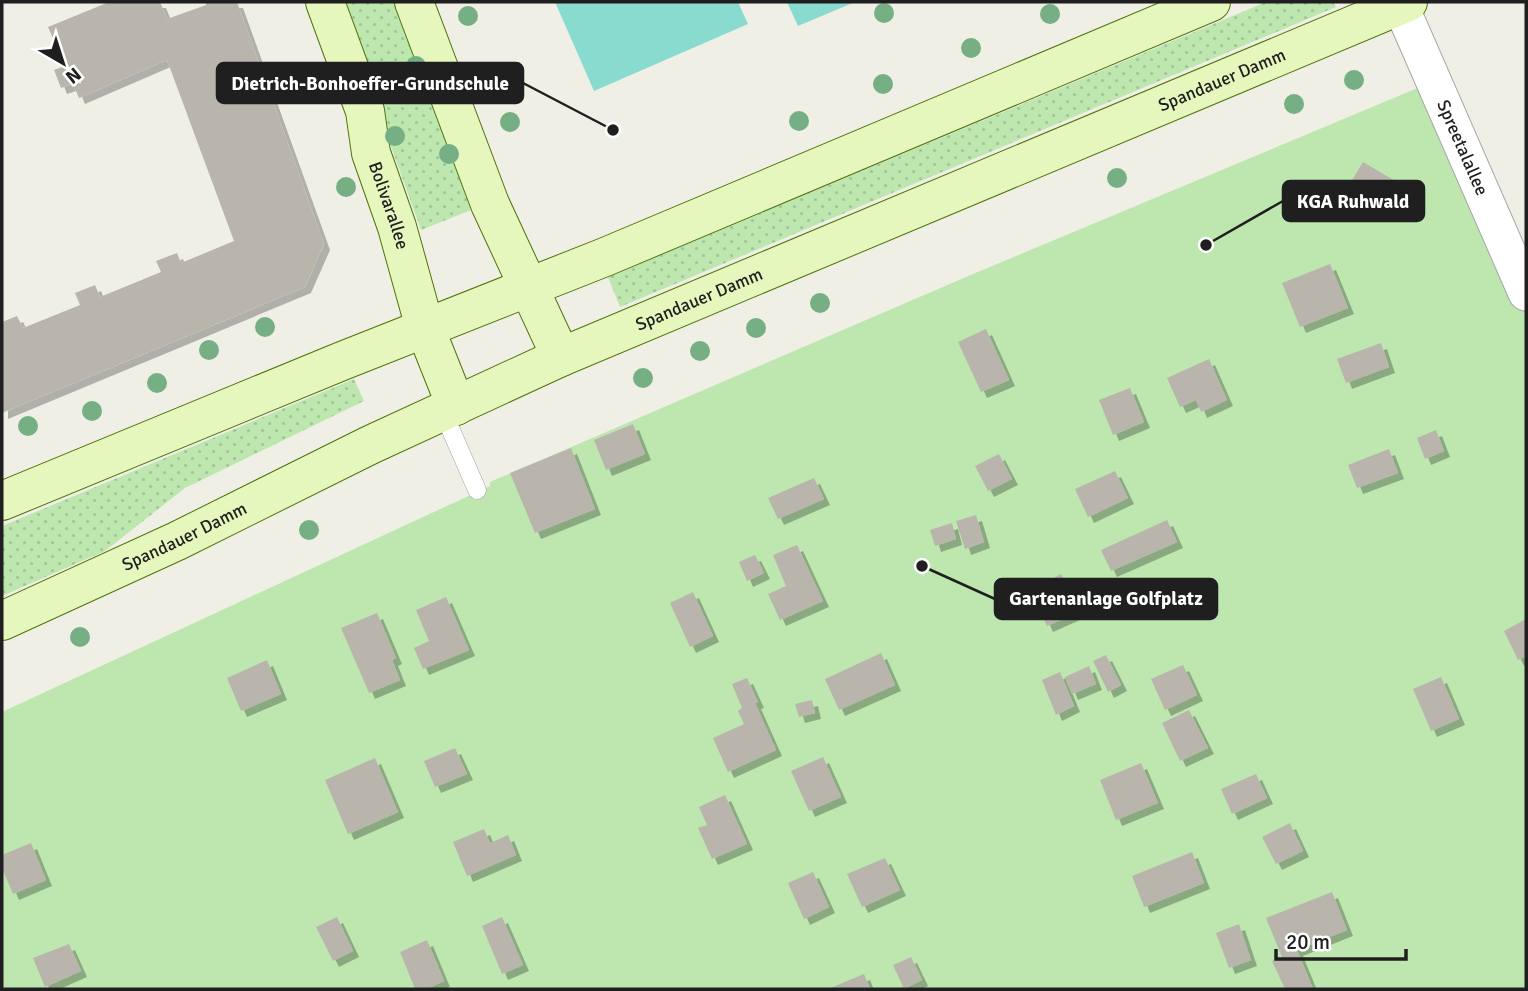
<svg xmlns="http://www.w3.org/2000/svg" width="1528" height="991" font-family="Signika,sans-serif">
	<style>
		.grass { fill: url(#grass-dots) }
		.garden { fill: #bde7af }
		.pitch { fill: #88dbce }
		.building { fill: #b9b5ac; filter: url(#shadow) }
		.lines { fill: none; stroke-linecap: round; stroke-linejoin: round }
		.lane-casing { stroke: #a6a6a6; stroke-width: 19 }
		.street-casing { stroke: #a6a6a6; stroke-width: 37 }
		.secondary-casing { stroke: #4f730a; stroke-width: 40 }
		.lane { stroke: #fff; stroke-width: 18 }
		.street { stroke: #fff; stroke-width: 35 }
		.secondary { stroke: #e6f7bd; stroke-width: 38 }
		.tree { fill: #75af83 }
		.labels { text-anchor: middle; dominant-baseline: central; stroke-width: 5; stroke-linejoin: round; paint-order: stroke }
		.street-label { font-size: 18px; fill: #1f1f1f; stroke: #fff }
		.leader { fill: none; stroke: #1f1f1f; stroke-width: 2.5 }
		.callout-dot { fill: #1f1f1f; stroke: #fff; stroke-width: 2.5 }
		.callout { fill: #1f1f1f; stroke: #1f1f1f; stroke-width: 2.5 }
		.callout-label { font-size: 19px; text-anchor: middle; font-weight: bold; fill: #fff }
	</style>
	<defs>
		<pattern id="grass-dots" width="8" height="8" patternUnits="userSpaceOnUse" patternTransform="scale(1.75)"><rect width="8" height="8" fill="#bde7af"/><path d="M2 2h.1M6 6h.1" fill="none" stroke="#a2c696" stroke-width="1.8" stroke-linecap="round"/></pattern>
		<filter id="shadow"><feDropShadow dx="6" dy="6" stdDeviation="0" flood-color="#0004"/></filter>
	</defs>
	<rect width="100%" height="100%" fill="#f0efe6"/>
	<path class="grass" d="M 339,2 L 396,2 L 471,210 L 421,230 Z
		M 1266,2 L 1333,2 L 1336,7 L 620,307 L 608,277 Z
		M 354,379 L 364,401 L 185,488 L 105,551 L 2,596 L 2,526 Z"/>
	<path class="garden" d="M 1432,82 L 1526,293 L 1526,989 L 2,989 L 2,712 L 490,486 L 490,482 L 973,274 Z"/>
	<path class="pitch" d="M 555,2 L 738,2 L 748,24 L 594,91 Z
		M 787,2 L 855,2 L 798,26 Z"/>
	<path class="building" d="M 109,2 L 160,2 L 167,19 L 206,5 L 206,2 L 237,2 L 324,244 L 305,287 L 2,413 L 2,322 L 17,316 L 23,328 L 80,305 L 75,293 L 95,285 L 100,297 L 161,272 L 156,261 L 177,253 L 181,263 L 234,241 L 167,60 L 79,98 L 73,84 L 61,88 L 54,70 L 65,66 L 48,27 Z
		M 1363,162 L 1409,189 L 1400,203 L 1384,193 L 1371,214 L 1342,197 Z
		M 1330,264 L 1348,308 L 1300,327 L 1282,283 Z
		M 986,329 L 1009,380 L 981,392 L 958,342 Z
		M 1381,343 L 1389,367 L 1346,383 L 1337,359 Z
		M 1209,359 L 1227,400 L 1201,412 L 1196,400 L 1180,407 L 1167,378 Z
		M 1130,388 L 1144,422 L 1113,435 L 1099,400 Z
		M 633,424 L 645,454 L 606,470 L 594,440 Z
		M 1436,430 L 1444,451 L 1425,459 L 1417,438 Z
		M 571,448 L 595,509 L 535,533 L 510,473 Z
		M 1389,449 L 1398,473 L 1357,488 L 1348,465 Z
		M 999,454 L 1012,479 L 988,491 L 975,466 Z
		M 1115,471 L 1128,498 L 1088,517 L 1075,489 Z
		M 814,478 L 824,499 L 778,519 L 768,498 Z
		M 976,515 L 984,542 L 965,549 L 956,521 Z
		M 1167,520 L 1177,542 L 1111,571 L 1101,550 Z
		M 952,523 L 956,539 L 935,546 L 930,530 Z
		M 797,545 L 823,601 L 780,620 L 768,594 L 786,586 L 773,555 Z
		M 755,555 L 764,573 L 747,581 L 739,562 Z
		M 1061,574 L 1073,597 L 1042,613 L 1031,590 Z
		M 693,592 L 713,636 L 690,647 L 670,603 Z
		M 446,597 L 469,650 L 423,669 L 414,648 L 429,641 L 416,610 Z
		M 1078,600 L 1083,610 L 1047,626 L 1042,615 Z
		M 377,613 L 396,658 L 392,660 L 400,680 L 369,693 L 341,628 Z
		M 1526,619 L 1526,656 L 1518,660 L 1504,631 Z
		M 881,653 L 895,685 L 839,710 L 825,679 Z
		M 1106,655 L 1121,685 L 1108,692 L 1093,661 Z
		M 267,660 L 281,694 L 241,711 L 227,678 Z
		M 1183,665 L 1197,695 L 1165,710 L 1151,679 Z
		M 1089,666 L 1096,684 L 1072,694 L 1065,677 Z
		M 1060,672 L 1074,706 L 1056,715 L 1042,680 Z
		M 1441,677 L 1459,719 L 1431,731 L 1413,689 Z
		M 747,678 L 758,702 L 755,703 L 776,750 L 728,772 L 713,738 L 744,724 L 738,711 L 742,708 L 732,684 Z
		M 812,700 L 815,713 L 799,717 L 795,704 Z
		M 1189,710 L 1208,748 L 1180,761 L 1162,723 Z
		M 455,748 L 467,774 L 435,787 L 424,761 Z
		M 823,757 L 841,797 L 809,811 L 791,771 Z
		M 375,758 L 398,812 L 348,834 L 325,780 Z
		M 1141,763 L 1158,803 L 1116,820 L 1100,780 Z
		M 1256,774 L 1267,798 L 1232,814 L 1221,789 Z
		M 725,795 L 747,844 L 712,859 L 698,828 L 707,825 L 699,807 Z
		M 1290,823 L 1303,851 L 1276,864 L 1262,837 Z
		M 484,829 L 490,843 L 508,835 L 516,855 L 467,876 L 453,842 Z
		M 31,843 L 46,880 L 13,894 L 2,868 L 2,855 Z
		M 1192,852 L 1204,883 L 1144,907 L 1132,876 Z
		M 885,858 L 900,890 L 862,907 L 847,874 Z
		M 813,872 L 829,907 L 804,919 L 788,883 Z
		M 1332,892 L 1347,930 L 1297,950 L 1313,989 L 1285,989 L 1272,961 L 1282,957 L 1266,918 Z
		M 337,917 L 353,951 L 333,961 L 316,927 Z
		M 502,917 L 523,965 L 502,974 L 482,926 Z
		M 1239,924 L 1251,960 L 1229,968 L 1216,933 Z
		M 427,940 L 444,981 L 426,989 L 415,989 L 400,952 Z
		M 69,944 L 81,971 L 45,987 L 33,958 Z
		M 911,957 L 922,980 L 904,989 L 893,965 Z
		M 864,974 L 870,989 L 828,989 Z"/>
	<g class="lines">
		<defs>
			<path id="lane" d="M 443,412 L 477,490"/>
			<g id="street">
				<path id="s1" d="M 1399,2 L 1526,293"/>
			</g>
			<g id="secondary">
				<path id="s2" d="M 325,2 L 365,111 L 371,153 L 397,227 L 425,328 L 456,406"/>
				<path d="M 414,2 L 490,204 L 561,357"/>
				<path d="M 2,501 L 342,361 L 605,257 L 1211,2"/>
				<path id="s3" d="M 2,621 L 177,541 L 370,445 L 561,357 L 1408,2"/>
			</g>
		</defs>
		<use href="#lane" class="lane-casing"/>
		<use href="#street" class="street-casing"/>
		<use href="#secondary" class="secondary-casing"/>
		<use href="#lane" class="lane"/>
		<use href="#street" class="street"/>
		<use href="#secondary" class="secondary"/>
	</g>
	<g class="tree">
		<circle cx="884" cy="13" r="10"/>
		<circle cx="1050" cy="14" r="10"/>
		<circle cx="468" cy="16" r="10"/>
		<circle cx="971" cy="48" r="10"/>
		<circle cx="416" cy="66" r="10"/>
		<circle cx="1354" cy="80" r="10"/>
		<circle cx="883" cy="84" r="10"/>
		<circle cx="1294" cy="104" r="10"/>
		<circle cx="799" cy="121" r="10"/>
		<circle cx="510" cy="122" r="10"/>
		<circle cx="395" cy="136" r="10"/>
		<circle cx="449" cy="154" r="10"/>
		<circle cx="1117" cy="178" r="10"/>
		<circle cx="346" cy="187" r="10"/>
		<circle cx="820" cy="303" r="10"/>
		<circle cx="265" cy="327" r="10"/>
		<circle cx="756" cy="328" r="10"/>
		<circle cx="209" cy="350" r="10"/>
		<circle cx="700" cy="351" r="10"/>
		<circle cx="643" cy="378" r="10"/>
		<circle cx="157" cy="383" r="10"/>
		<circle cx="92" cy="411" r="10"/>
		<circle cx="28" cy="426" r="10"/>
		<circle cx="309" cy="530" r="10"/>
		<circle cx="80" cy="637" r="10"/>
	</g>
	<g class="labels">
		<g class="street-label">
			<text stroke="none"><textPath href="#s3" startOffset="1335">Spandauer Damm</textPath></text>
			<text stroke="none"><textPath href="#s1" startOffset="159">Spreetalallee</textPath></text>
			<text stroke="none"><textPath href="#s2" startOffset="214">Bolivarallee</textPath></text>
			<text stroke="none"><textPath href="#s3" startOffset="768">Spandauer Damm</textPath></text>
			<text stroke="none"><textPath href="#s3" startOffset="201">Spandauer Damm</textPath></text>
		</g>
	</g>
	<path class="leader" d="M613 130L523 83M1206 245L1283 201M922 566L995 599"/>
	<g class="callout-dot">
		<circle cx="613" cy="130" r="7"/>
		<circle cx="1206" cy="245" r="7"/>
		<circle cx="922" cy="566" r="7"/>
	</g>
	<g class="callout">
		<rect x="217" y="63" width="306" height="40" rx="7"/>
		<rect x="1283" y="181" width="141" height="40" rx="7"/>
		<rect x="995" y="579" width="222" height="40" rx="7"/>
	</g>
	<g class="callout-label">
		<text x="370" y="90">Dietrich-Bonhoeffer-Grundschule</text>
		<text x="1353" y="208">KGA Ruhwald</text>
		<text x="1106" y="605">Gartenanlage Golfplatz</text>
	</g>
	<rect width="1528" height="991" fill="none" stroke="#1f1f1f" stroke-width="7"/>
	<g transform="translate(63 63) rotate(141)" stroke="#ffffff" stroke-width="5" paint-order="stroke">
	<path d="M0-5L12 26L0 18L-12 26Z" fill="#1f1f1f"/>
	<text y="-10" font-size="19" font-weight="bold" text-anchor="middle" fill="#1f1f1f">N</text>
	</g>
	<path d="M1276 949v10h130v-10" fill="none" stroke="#1f1f1f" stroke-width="3.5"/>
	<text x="1286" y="949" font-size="21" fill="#1f1f1f" stroke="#ffffff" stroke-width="5" paint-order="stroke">20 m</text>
</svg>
